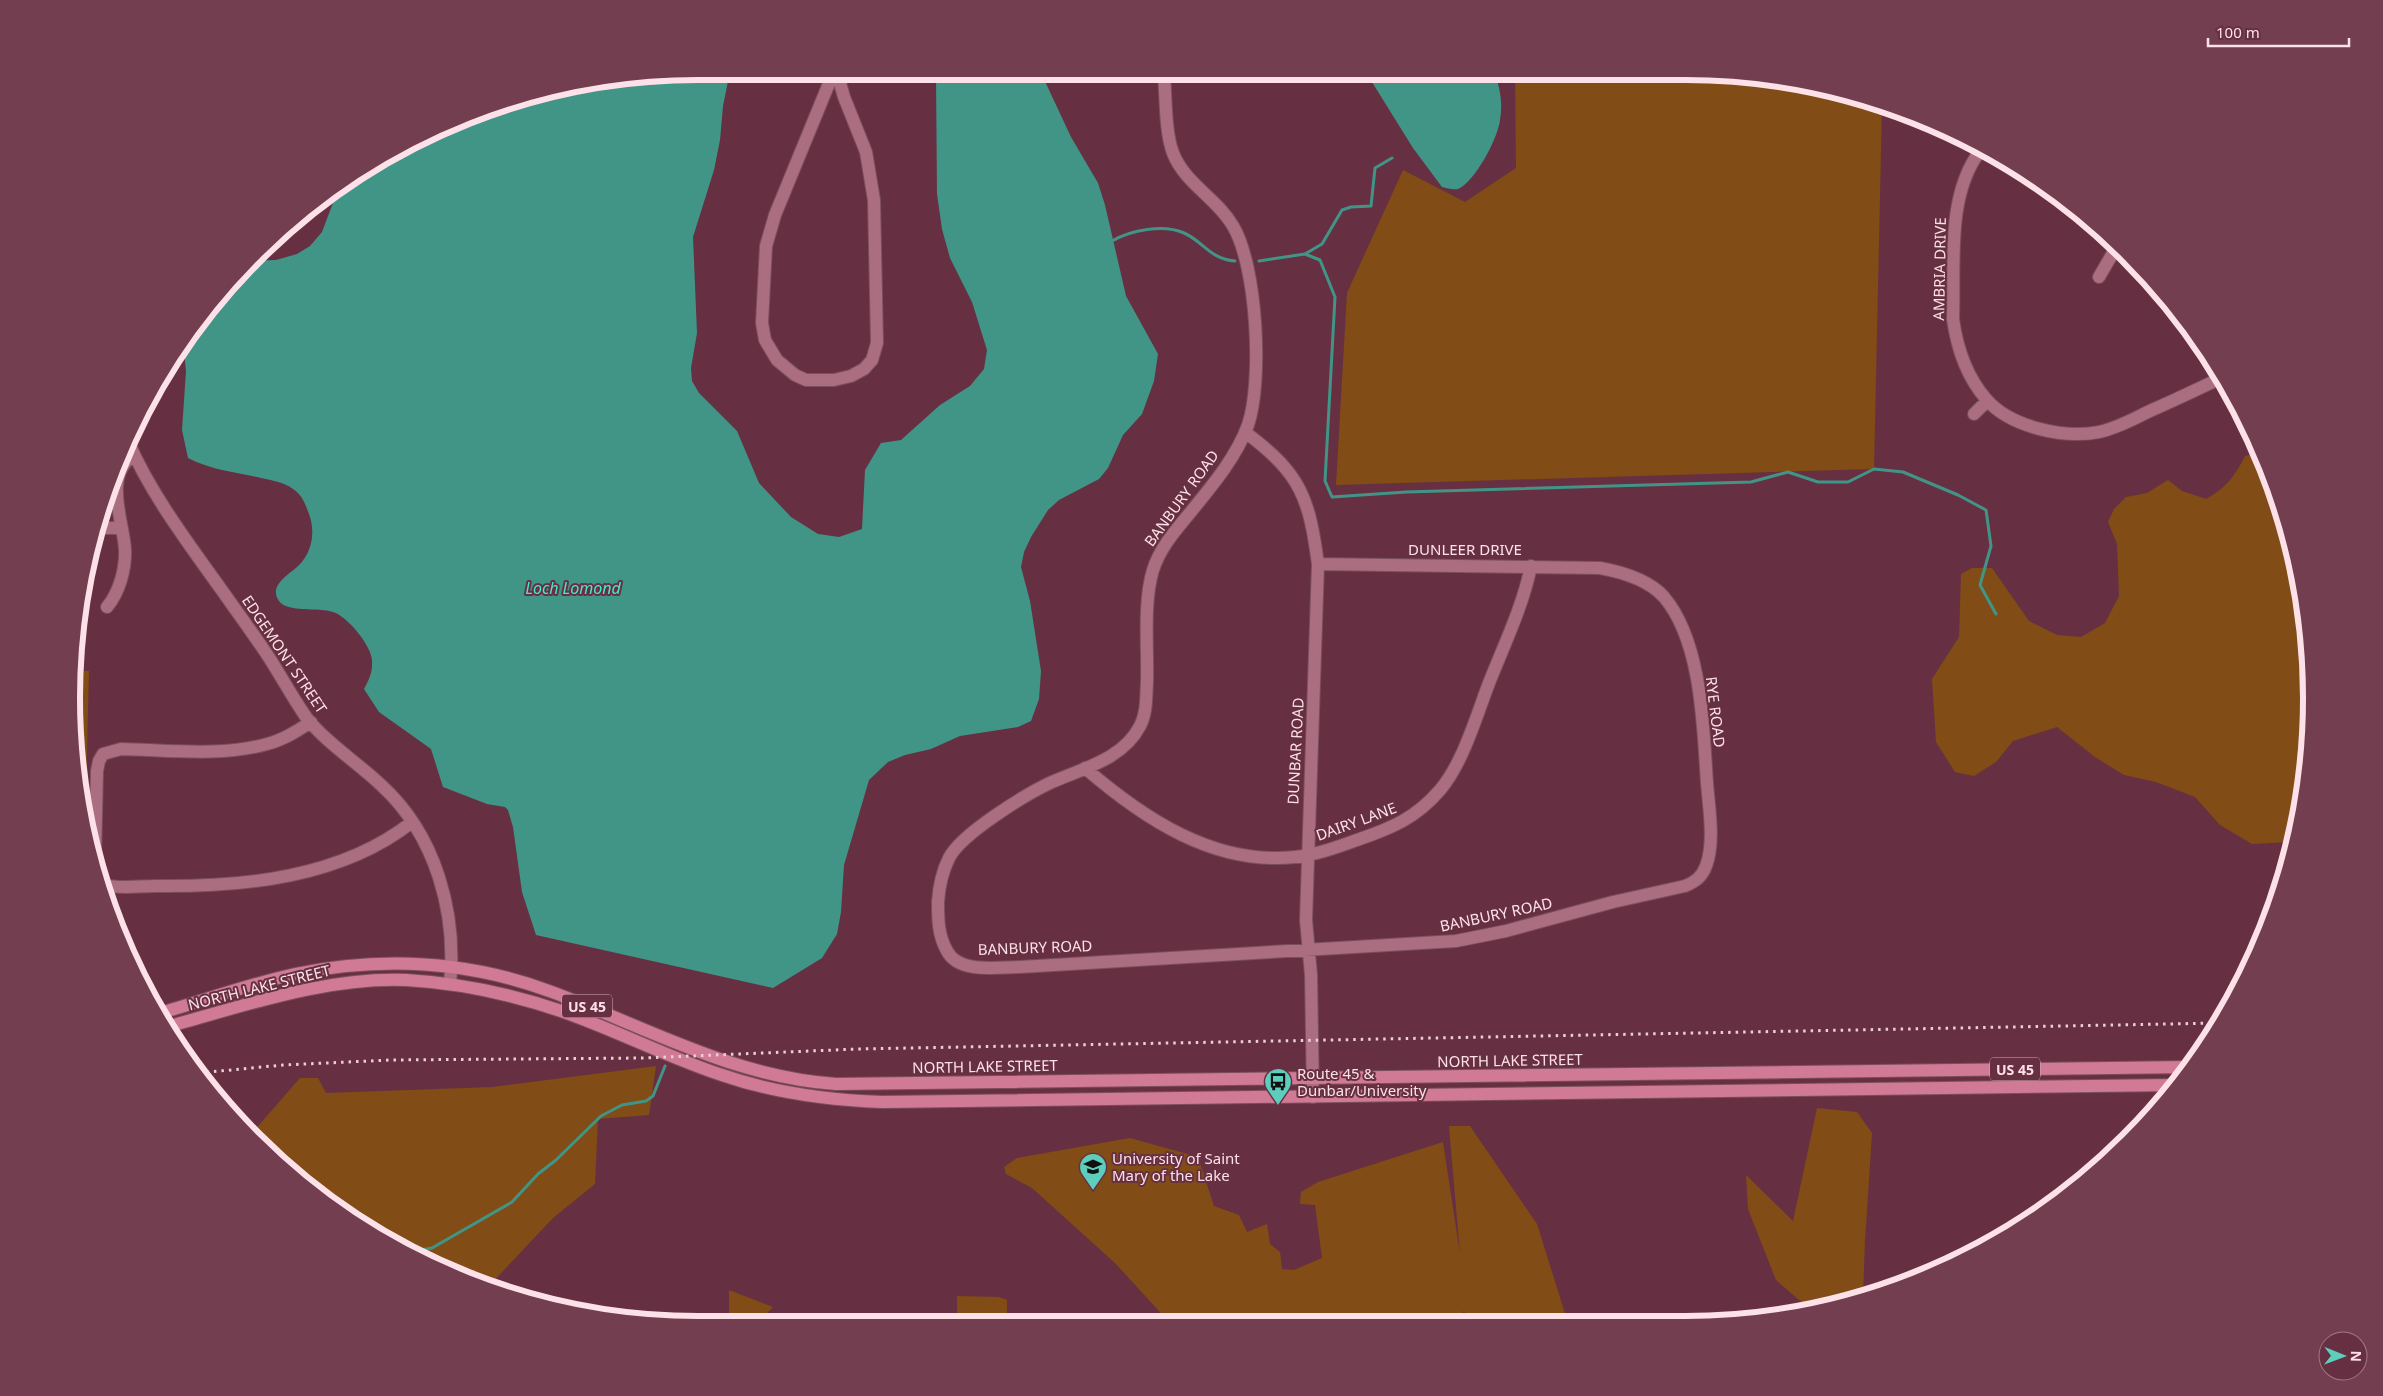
<svg xmlns="http://www.w3.org/2000/svg" width="2383" height="1396" font-family="'Noto Sans',sans-serif">
	<style>
		.green { fill: #814c15 }
		.water { fill: #419587 }
		.lines { fill: none; stroke-linecap: round; stroke-linejoin: round }
		.stream { stroke: #419587; stroke-width: 3 }
		.minor-casing { stroke: #7b4f5e; stroke-width: 14 }
		.major-casing { stroke: #7b4f5e; stroke-width: 14 }
		.minor { stroke: #ab6e80; stroke-width: 12 }
		.major { stroke: #d17a96; stroke-width: 12 }
		.rail { stroke: #edced6; stroke-width: 3; stroke-dasharray: 2.5 5; stroke-linecap: butt }
		.labels { text-anchor: middle; dominant-baseline: central; stroke-width: 4; stroke-linejoin: round; paint-order: stroke }
		.shield { fill: #673042; stroke: #d0acb6; stroke-width: 1 }
		.shield-label { font-size: 14px; font-weight: bold; fill: #fde1e8 }
		.street-label { font-size: 15px; fill: #fde1e8; stroke: #673042 }
		.poi-label { font-size: 15px; fill: #fde1e8; stroke: #673042; text-anchor: start }
		.water-label { font-size: 16px; font-style: italic; fill: #46e9d0; stroke: #673042 }
		.rim { fill: none; stroke: #fde1e8; stroke-width: 6 }
	</style>
	<rect width="100%" height="100%" fill="#673042"/>
	<path class="green" d="M 1515,73 L 1726,73 L 1882,104 L 1874,469 L 1336,485 L 1347,293 L 1403,170 L 1465,202 L 1516,168 Z
		M 2257,453 L 2265,461 L 2300,575 L 2312,698 L 2308,732 L 2303,750 L 2301,772 L 2303,782 L 2300,820 L 2294,840 L 2290,842 L 2252,844 L 2220,825 L 2195,797 L 2156,782 L 2124,775 L 2095,757 L 2057,727 L 2013,741 L 1996,762 L 1974,776 L 1955,772 L 1936,742 L 1932,679 L 1959,637 L 1961,574 L 1972,568 L 1992,568 L 2029,621 L 2057,635 L 2081,637 L 2105,623 L 2119,596 L 2117,544 L 2108,522 L 2114,509 L 2126,497 L 2147,493 L 2168,480 L 2182,491 L 2206,499 C 2226,488 2235,476 2245,456 Z
		M 75,671 L 89,671 L 85,828 L 73,739 Z
		M 656,1066 L 649,1115 L 598,1119 L 595,1184 L 553,1218 L 488,1287 L 350,1219 L 252,1133 L 300,1078 L 318,1078 L 326,1093 L 493,1087 Z
		M 1817,1108 L 1857,1112 L 1872,1133 L 1865,1240 L 1863,1296 L 1807,1307 L 1776,1280 L 1748,1209 L 1746,1175 L 1793,1221 Z
		M 1449,1126 L 1470,1126 L 1537,1224 L 1568,1323 L 1477,1323 L 1463,1311 L 1464,1323 L 1170,1323 L 1115,1263 L 1032,1188 L 1006,1174 L 1004,1167 L 1017,1158 L 1130,1138 L 1198,1157 L 1214,1206 L 1239,1215 L 1247,1232 L 1267,1224 L 1270,1244 L 1280,1252 L 1282,1269 L 1294,1270 L 1322,1258 L 1315,1205 L 1300,1204 L 1301,1192 L 1318,1182 L 1443,1142 L 1460,1254 Z
		M 729,1290 L 773,1307 L 766,1314 L 761,1323 L 729,1323 Z
		M 957,1296 L 999,1297 L 1007,1300 L 1007,1323 L 957,1323 Z"/>
	<path class="water" d="M 1495,73 C 1500,89 1503,103 1500,120 C 1498,138 1475,182 1458,189 C 1453,190 1447,188 1442,187 L 1413,148 L 1367,74 Z
		M 936,75 L 1042,75 L 1071,137 L 1098,183 L 1105,205 L 1126,296 L 1158,354 L 1154,381 L 1142,414 L 1123,435 L 1108,468 L 1099,479 L 1059,500 L 1048,510 L 1031,537 L 1024,552 L 1021,567 L 1030,601 L 1041,671 L 1039,699 L 1031,721 L 1018,727 L 960,736 L 931,749 L 905,755 L 888,762 L 869,780 L 844,865 L 841,912 L 837,934 L 822,958 L 773,988 L 536,935 L 522,892 L 513,827 L 508,810 L 505,807 L 487,804 L 443,787 L 431,749 L 379,712 L 364,689 C 369,680 373,671 372,660 C 371,645 347,616 333,612 C 319,607 287,613 279,601 C 267,584 293,573 301,563 C 313,549 315,530 309,514 C 305,503 302,495 293,489 C 283,481 268,480 257,477 C 233,472 209,469 188,458 L 182,430 L 186,371 L 183,342 L 250,261 L 276,260 L 297,254 L 310,246 L 322,232 L 339,187 L 421,136 L 497,104 L 616,77 L 729,76 L 723,106 L 720,140 L 714,170 L 693,237 L 697,333 L 691,368 L 692,381 L 699,393 L 737,431 L 759,483 L 791,517 L 818,534 L 839,537 L 862,529 L 865,470 L 881,443 L 901,440 L 940,405 L 970,386 L 984,369 L 987,350 L 972,302 L 950,258 L 942,229 L 937,194 Z"/>
	<g class="lines">
		<path class="stream" d="M 1112,241 C 1131,230 1163,224 1184,233 C 1204,242 1210,259 1235,261
			M 1305,254 L 1320,260 L 1335,297 L 1325,481 L 1332,497 L 1406,492 L 1751,482 L 1788,472 L 1818,482 L 1848,482 L 1874,469 L 1903,472 L 1958,495 L 1986,510 L 1991,546 L 1980,585 L 1996,614
			M 1259,261 L 1305,254 L 1322,244 L 1342,210 L 1351,207 L 1371,206 L 1375,168 L 1392,158
			M 415,1251 L 432,1248 L 512,1202 L 538,1174 L 556,1160 L 601,1116 L 622,1105 L 646,1101 L 653,1096 L 665,1066"/>
		<defs>
			<path id="minor" d="M 1164,75 C 1166,98 1165,132 1173,153 C 1185,184 1217,198 1233,226 C 1257,266 1263,381 1248,425 C 1236,458 1211,487 1189,514 C 1175,531 1160,548 1153,570 C 1143,603 1148,648 1147,682 C 1146,697 1147,713 1140,726 C 1123,759 1084,768 1052,782 C 1026,794 961,834 949,858 C 942,872 939,887 938,902 C 938,919 938,935 947,951 C 959,974 997,967 1020,967 L 1456,941 L 1506,931 L 1613,902 L 1685,886 C 1695,882 1702,877 1706,866 C 1715,842 1709,809 1707,783 C 1703,727 1702,642 1664,597 C 1648,579 1622,572 1600,568 L 1318,564
				M 832,76 L 775,215 L 766,246 L 762,323 L 765,340 L 777,360 L 795,375 L 806,380 L 834,380 L 851,376 L 864,369 L 872,360 L 877,343 L 874,200 L 866,152 L 844,97 L 838,76
				M 1980,151 C 1946,196 1955,264 1953,319 C 1957,348 1967,377 1986,399 C 2010,427 2064,439 2099,432 C 2118,428 2135,418 2152,410 C 2175,400 2198,389 2221,378
				M 2099,277 L 2117,246
				M 1974,414 L 1987,401
				M 1245,432 C 1301,474 1309,497 1318,564 L 1306,920 L 1311,975 L 1313,1097
				M 128,441 C 152,498 198,556 233,606 C 246,624 258,641 270,659 C 282,678 293,698 306,717 C 323,740 359,764 381,785 C 436,835 457,913 450,984
				M 96,528 L 121,528
				M 107,607 C 119,593 126,569 125,549 C 123,520 103,475 134,455
				M 1085,768 C 1143,818 1214,866 1295,857 C 1316,855 1337,847 1357,840 C 1392,828 1416,818 1440,790 C 1463,763 1476,717 1489,683 C 1504,645 1523,606 1531,566
				M 95,859 L 97,771 L 99,761 L 103,754 L 121,749 C 168,750 221,757 267,744 C 283,740 297,731 311,722
				M 103,885 C 120,889 139,886 156,886 C 243,887 341,878 412,822"/>
			<path id="major" d="M 157,1014 C 203,1001 249,984 295,974 C 383,956 469,961 552,992 C 646,1027 733,1077 836,1084 L 2189,1067
				M 166,1027 C 244,1006 324,977 406,980 C 459,983 511,994 561,1011 C 616,1030 667,1057 722,1075 C 774,1093 828,1100 882,1102 L 2174,1085"/>
		</defs>
		<use href="#minor" class="minor-casing"/>
		<use href="#major" class="major-casing"/>
		<use href="#minor" class="minor"/>
		<use href="#major" class="major"/>
		<path class="rail" d="M 199,1073 L 283,1065 L 391,1060 L 643,1058 L 858,1049 L 2219,1023"/>
	</g>
	<defs>
		<symbol id="bus-pin" viewBox="-11 -11 22 30"><path d="M0 17L-7.5 6A9.5 9.5 0 1 1 7.5 6Z" fill="#5ccebb" stroke="#673042"/><path d="M-5-6H5V4H4V6H2V4H-2V6H-4V4H-5ZM-3.5-4V0h7V-4ZM-3.5 1.2v1.5H-2V1.2ZM2 1.2v1.5H3.5V1.2Z" fill="#111"/></symbol>
		<symbol id="university-pin" viewBox="-11 -11 22 30"><path d="M0 17L-7.5 6A9.5 9.5 0 1 1 7.5 6Z" fill="#5ccebb" stroke="#673042"/><path d="M0-5L7-2L0 1L-7-2ZM-4 1L0 2.5L4 1V4Q0 6-4 4Z" fill="#111"/></symbol>
	</defs>
	<g fill-rule="evenodd">
		<use href="#bus-pin" x="1262" y="1066" width="32" height="43"/>
		<use href="#university-pin" x="1077" y="1151" width="32" height="43"/>
	</g>
	<g class="labels">
		<g class="shield">
			<rect x="562" y="994.5" width="50" height="23" rx="4"/>
			<rect x="1990" y="1057.5" width="50" height="23" rx="4"/>
		</g>
		<g class="shield-label">
			<text x="587" y="1006">US 45</text>
			<text x="2015" y="1069">US 45</text>
		</g>
		<g class="street-label">
			<text transform="translate(1939 269) rotate(-89)">AMBRIA DRIVE</text>
			<text transform="translate(1181 498) rotate(-54)">BANBURY ROAD</text>
			<text x="1465" y="549">DUNLEER DRIVE</text>
			<text transform="translate(285 654) rotate(56)">EDGEMONT STREET</text>
			<text transform="translate(1716 712) rotate(83)">RYE ROAD</text>
			<text transform="translate(1295 751) rotate(-87)">DUNBAR ROAD</text>
			<text transform="translate(1356 821) rotate(-20)">DAIRY LANE</text>
			<text transform="translate(1496 914) rotate(-12)">BANBURY ROAD</text>
			<text transform="translate(1035 947) rotate(-2)">BANBURY ROAD</text>
			<text transform="translate(259 987) rotate(-14)">NORTH LAKE STREET</text>
			<text transform="translate(1510 1060) rotate(-1)">NORTH LAKE STREET</text>
			<text transform="translate(985 1066) rotate(-1)">NORTH LAKE STREET</text>
		</g>
		<g class="poi-label">
			<text x="1297" y="1073">Route 45 &amp;<tspan x="1297" dy="17">Dunbar/University</tspan></text>
			<text x="1112" y="1158">University of Saint<tspan x="1112" dy="17">Mary of the Lake</tspan></text>
		</g>
		<g class="water-label">
			<text x="573" y="588">Loch Lomond</text>
		</g>
	</g>
	<path d="M0 0H2383V1396H0ZM698 80H1685A618 618 0 0 1 2303 698V698A618 618 0 0 1 1685 1316H698A618 618 0 0 1 80 698V698A618 618 0 0 1 698 80Z" fill="#733e4f" fill-rule="evenodd"/>
	<path class="rim" d="M698 80H1685A618 618 0 0 1 2303 698V698A618 618 0 0 1 1685 1316H698A618 618 0 0 1 80 698V698A618 618 0 0 1 698 80Z"/>
	<g transform="translate(2343 1356) rotate(91)"><circle r="24" fill="#673042" stroke="#a37784"/>
	<path d="M0-4L9 19L0 12L-9 19Z" fill="#5ccebb"/>
	<text y="-8" font-size="14" font-weight="bold" text-anchor="middle" fill="#fde1e8">N</text>
	</g>
	<path d="M2208 38v8h141v-8" fill="none" stroke="#fde1e8" stroke-width="2.5"/>
	<text x="2216" y="38" font-size="15" fill="#fde1e8" stroke="#673042" stroke-width="4" paint-order="stroke">100 m</text>
</svg>
